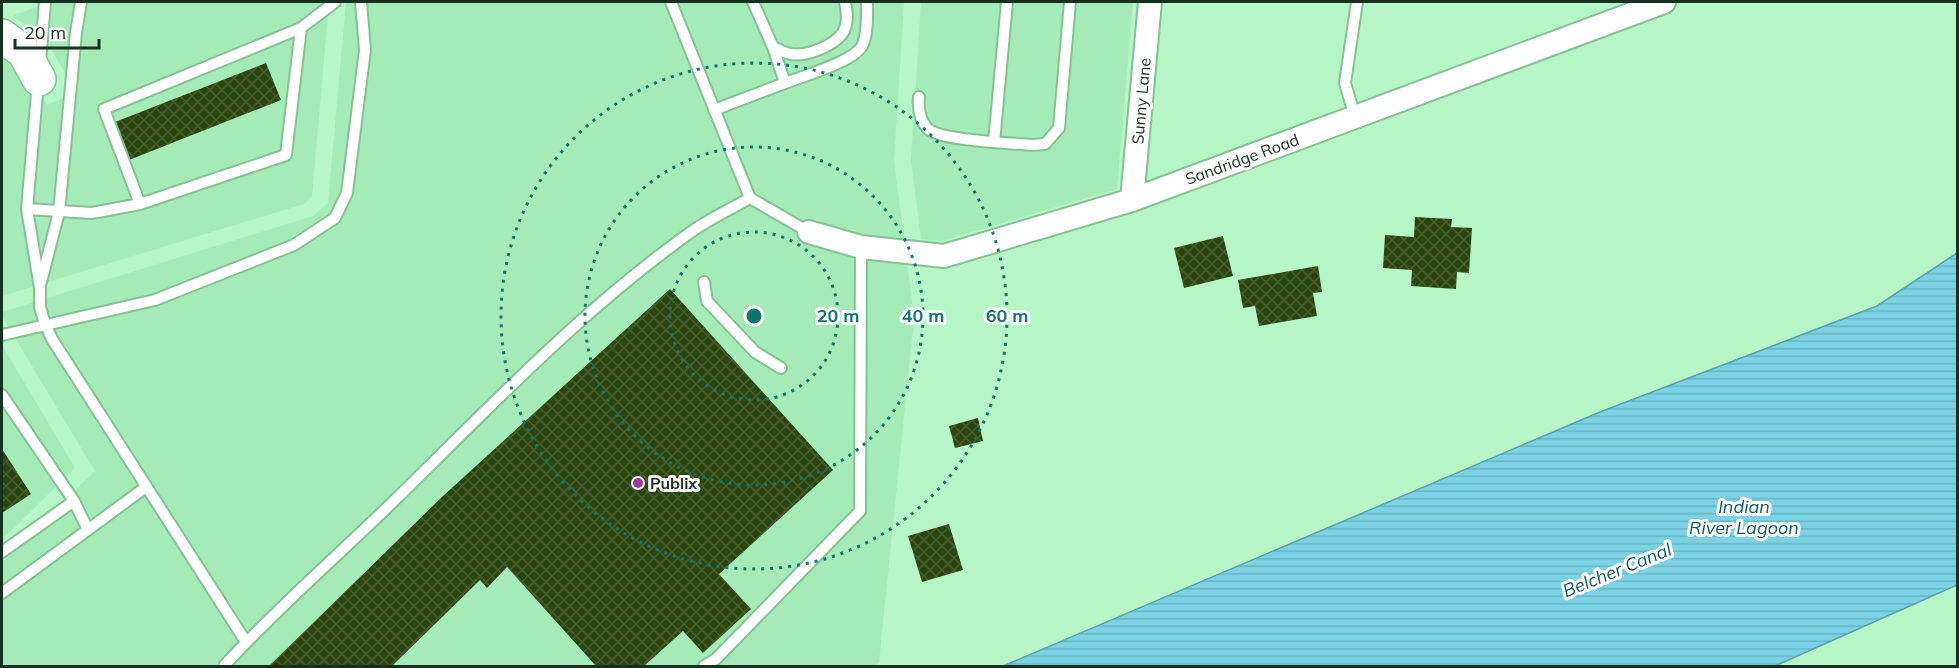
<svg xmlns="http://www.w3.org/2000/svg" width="1959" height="668" font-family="Mulish,sans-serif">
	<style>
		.built { fill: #a5ebb8 }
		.water { fill: url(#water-rules); stroke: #5da2a9; stroke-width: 1.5 }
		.building { fill: url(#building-cross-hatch) }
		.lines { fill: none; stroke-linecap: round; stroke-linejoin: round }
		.lane-casing { stroke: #84c295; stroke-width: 14 }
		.street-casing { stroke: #84c295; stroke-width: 26 }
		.primary-casing { stroke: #84c295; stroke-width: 36 }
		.lane { stroke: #fff; stroke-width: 10 }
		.street { stroke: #fff; stroke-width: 22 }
		.primary { stroke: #fff; stroke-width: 33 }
		.ring { fill: none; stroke: #0f766e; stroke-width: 3; stroke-dasharray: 3 6 }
		.poi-dot { fill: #a33797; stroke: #fff; stroke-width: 2 }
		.labels { text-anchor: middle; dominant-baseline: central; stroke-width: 6; stroke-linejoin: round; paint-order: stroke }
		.street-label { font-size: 16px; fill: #17311f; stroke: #fff }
		.poi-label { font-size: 16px; font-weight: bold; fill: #17311f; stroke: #fff; text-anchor: start }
		.water-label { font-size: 18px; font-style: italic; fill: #105b67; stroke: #fff }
		.centre { fill: #0f766e; stroke: #fff; stroke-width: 3 }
		.ring-label { font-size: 18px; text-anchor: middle; font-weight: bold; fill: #0f766e; stroke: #fff; stroke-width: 6; stroke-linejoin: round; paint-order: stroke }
	</style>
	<defs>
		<pattern id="water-rules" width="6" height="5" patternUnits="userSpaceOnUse" patternTransform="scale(1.5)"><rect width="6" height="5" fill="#7bd2e4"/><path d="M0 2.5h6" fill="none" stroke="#6ab5c3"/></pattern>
		<pattern id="building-cross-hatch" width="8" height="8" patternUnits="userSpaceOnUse" patternTransform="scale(1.5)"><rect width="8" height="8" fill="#2a460e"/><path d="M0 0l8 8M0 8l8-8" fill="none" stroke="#475f31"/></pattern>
	</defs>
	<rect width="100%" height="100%" fill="#b5f5c6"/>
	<path class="built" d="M 49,2 L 329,2 L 312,196 L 304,204 L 2,296 L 2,45 L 24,63 L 47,105 L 76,93 L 49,45 L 31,27 L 14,18 L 14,15 Z
		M 346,2 L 904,2 L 894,160 L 914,318 L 879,662 L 874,666 L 2,666 L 2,562 L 95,471 L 2,316 L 2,312 L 313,216 L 328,203 Z
		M 921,2 L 1133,2 L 1117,189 L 942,241 L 921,239 L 911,160 Z
		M 2,345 L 75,468 L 2,540 Z"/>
	<path class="water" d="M 1957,253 L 1957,585 L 1775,666 L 1003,666 L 1600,412 L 1877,306 Z"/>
	<path class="building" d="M 266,63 L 281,100 L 129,160 L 115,122 Z
		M 1415,217 L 1452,219 L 1451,227 L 1472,228 L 1469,273 L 1457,272 L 1456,289 L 1411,286 L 1412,270 L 1383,268 L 1385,235 L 1414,237 Z
		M 1223,236 L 1233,276 L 1184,288 L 1174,248 Z
		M 1318,266 L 1322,292 L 1313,293 L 1317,316 L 1259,326 L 1255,306 L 1243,308 L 1238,280 Z
		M 670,289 L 833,470 L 719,574 L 751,609 L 703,653 L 683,631 L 644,666 L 596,666 L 507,567 L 487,588 L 480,580 L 392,666 L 269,666 L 443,496 Z
		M 978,418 L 983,441 L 955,448 L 949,426 Z
		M 2,449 L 31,494 L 2,513 Z
		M 949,524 L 963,570 L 922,582 L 908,536 Z"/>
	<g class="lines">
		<defs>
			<path id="lane" d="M 671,2 L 750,198
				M 753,2 L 773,47 L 785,83 C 803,76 857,61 863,44 C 868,31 867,15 867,2
				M 773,47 C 778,49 785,53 791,54 C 805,57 833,46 842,34 C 849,24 847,12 845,2
				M 40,63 L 45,2
				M 38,82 L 27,209 L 40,288 L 40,307 L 45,324 L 52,339 L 246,642
				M 919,97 C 918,108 919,119 927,128 C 939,141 1011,143 1032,145 L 1045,144 L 1059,128 L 1070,2
				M 714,110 L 785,83
				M 1355,117 L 1345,83 L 1357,2
				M 994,142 L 1007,2
				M 140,204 L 286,155 L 301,28
				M 27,209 L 92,213 L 140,204 L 104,109 L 301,28 L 335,2
				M 41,282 L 59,212 L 76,33 L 81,2
				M 704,282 L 707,301 L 755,352 L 781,368
				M 2,335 L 155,300 L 294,245 L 335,218 L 347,193 L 365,50 L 361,2
				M 2,395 L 74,501 L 2,552
				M 74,501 L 88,530
				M 2,593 L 146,487
				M 224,666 C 279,606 341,553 399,496 C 493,404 584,308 691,232 C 709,219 731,209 750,198 L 809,232
				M 704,666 L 716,659 L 860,511 L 861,247"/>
			<path id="street" d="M 1132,200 L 1150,2
				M 809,232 L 861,247 L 944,256 L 1132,200 L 1664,2"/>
			<path id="primary" d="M 2,36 L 24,52 L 39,79"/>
		</defs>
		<use href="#lane" class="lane-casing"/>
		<use href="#street" class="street-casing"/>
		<use href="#primary" class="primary-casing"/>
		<use href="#lane" class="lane"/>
		<use href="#street" class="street"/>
		<use href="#primary" class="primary"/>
	</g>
	<g class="ring">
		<circle cx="754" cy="316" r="84"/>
		<circle cx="754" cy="316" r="169"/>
		<circle cx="754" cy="316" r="253"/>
	</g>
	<circle class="poi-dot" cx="638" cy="483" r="6"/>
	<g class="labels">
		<g class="street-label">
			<text transform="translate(1141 101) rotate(-85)">Sunny Lane</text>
			<text transform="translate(1242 159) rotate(-20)">Sandridge Road</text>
		</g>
		<g class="poi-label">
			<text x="650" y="483">Publix</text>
		</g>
		<g class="water-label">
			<text x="1744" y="506">Indian<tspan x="1744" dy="21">River Lagoon</tspan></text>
			<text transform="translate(1617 570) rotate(-22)">Belcher Canal</text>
		</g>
	</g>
	<circle cx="754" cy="316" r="9" class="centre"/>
	<g class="ring-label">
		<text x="838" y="322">20 m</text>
		<text x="923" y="322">40 m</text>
		<text x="1007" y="322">60 m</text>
	</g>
	<rect width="1959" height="668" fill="none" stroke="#17311f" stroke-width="6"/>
	<path d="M15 39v9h84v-9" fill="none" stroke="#17311f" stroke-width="3"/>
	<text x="24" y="39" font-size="18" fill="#17311f" stroke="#ffffff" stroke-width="4.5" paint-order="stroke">20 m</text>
</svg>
